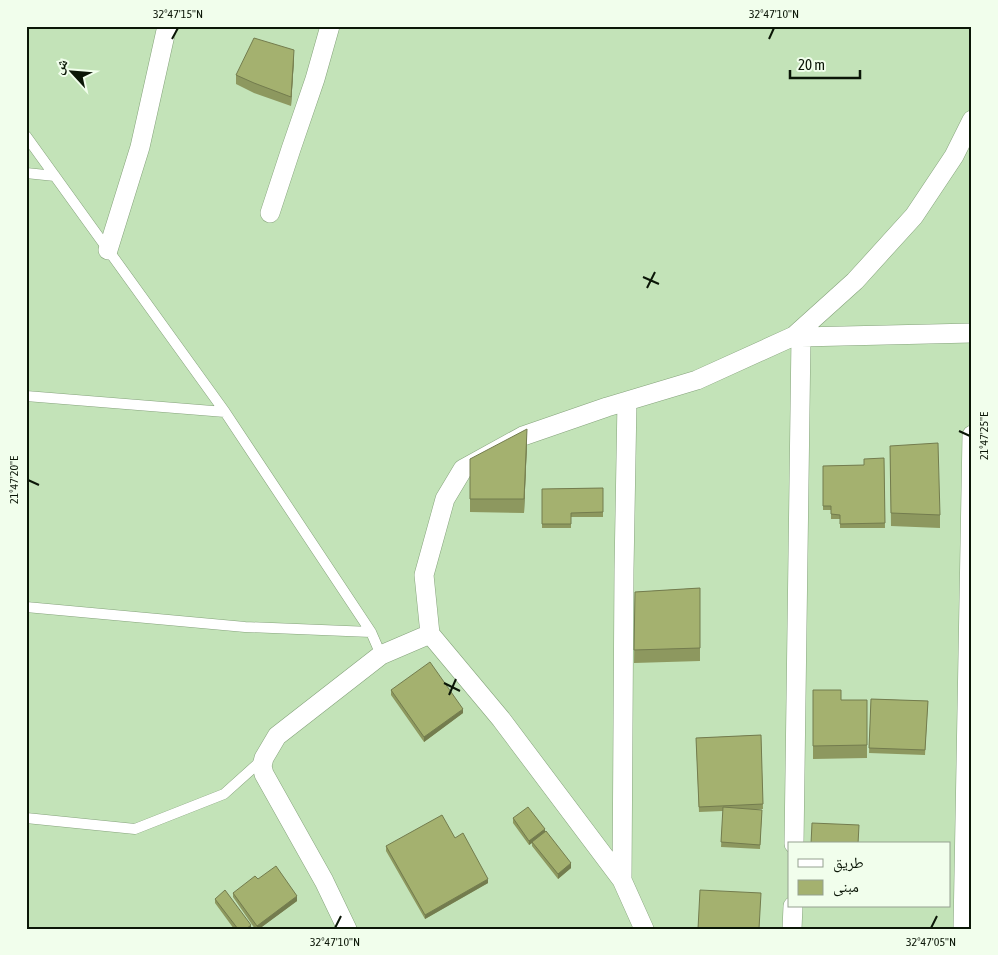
<svg xmlns="http://www.w3.org/2000/svg" width="998" height="955" font-family="'Asap Condensed','Noto Naskh Arabic',sans-serif">
	<style>
		.lines { fill: none; stroke-linecap: round; stroke-linejoin: round }
		.lane-casing { stroke: #85a37b; stroke-width: 11 }
		.street-casing { stroke: #85a37b; stroke-width: 20 }
		.lane { stroke: #fff; stroke-width: 10 }
		.street { stroke: #fff; stroke-width: 19 }
		.wall { fill: #8d985f }
		.shaded-wall { fill: #737c4e }
		.building { fill: #a4b16f; stroke: #737c4e }
		.ticks { fill: none; stroke: #0b1607; stroke-width: 2 }
		.neatline { fill: none; stroke: #0b1607; stroke-width: 2 }
		.ticks-label { font-size: 12px; text-anchor: middle; fill: #0b1607 }
	</style>
	<rect width="100%" height="100%" fill="#c3e3b8"/>
	<g class="lines">
		<defs>
			<path id="lane" d="M 26,136 L 225,412 L 371,632 L 381,655
				M 26,173 L 55,176
				M 26,396 L 225,412
				M 26,607 L 245,627 L 371,632
				M 26,818 L 135,829 L 224,794 L 263,759"/>
			<path id="street" d="M 270,213 L 291,149 L 315,79 L 330,26
				M 108,250 L 140,147 L 167,26
				M 801,337 L 972,333
				M 794,844 L 801,337 L 794,336
				M 622,880 L 624,570 L 627,401
				M 347,929 L 324,881 L 264,774 L 262,766 L 264,758 L 277,736 L 381,655 L 430,634
				M 644,929 L 622,880 L 501,719 L 430,634 L 424,575 L 445,499 L 463,469 L 523,436 L 607,407 L 697,380 L 794,336 L 855,281 L 914,216 L 954,156 L 972,120
				M 792,929 L 793,906
				M 963,929 L 972,435"/>
		</defs>
		<use href="#lane" class="lane-casing"/>
		<use href="#street" class="street-casing"/>
		<use href="#lane" class="lane"/>
		<use href="#street" class="street"/>
	</g>
	<path class="wall" d="M 294,59 L 291,106 L 254,93 L 236,84 L 236,75 Z
		M 527,443 L 524,513 L 470,512 L 470,459 Z
		M 890,446 L 940,515 L 940,528 L 891,526 Z
		M 884,458 L 885,528 L 840,528 L 840,519 L 831,519 L 831,510 L 823,510 L 823,466 L 864,465 Z
		M 603,488 L 603,517 L 571,517 L 571,528 L 542,528 L 542,489 Z
		M 700,588 L 700,661 L 634,663 L 635,592 Z
		M 391,690 L 463,713 L 424,742 L 391,695 Z
		M 813,690 L 841,700 L 867,700 L 867,758 L 813,759 Z
		M 871,699 L 928,701 L 925,755 L 869,753 Z
		M 761,735 L 763,809 L 754,809 L 762,810 L 760,849 L 721,847 L 723,811 L 699,812 L 696,738 Z
		M 513,818 L 545,831 L 571,868 L 558,879 L 532,846 L 532,843 L 529,845 L 513,823 Z
		M 455,838 L 488,883 L 425,919 L 386,851 L 386,846 Z
		M 258,879 L 297,901 L 259,929 L 255,929 L 233,897 L 233,893 Z
		M 215,899 L 251,929 L 234,929 L 215,903 Z"/>
	<path class="shaded-wall" d="M 294,50 L 294,59 L 291,106 L 291,97 Z
		M 527,429 L 527,443 L 524,513 L 524,499 Z
		M 463,709 L 463,713 L 424,742 L 424,737 Z
		M 545,829 L 545,833 L 532,842 L 532,843 L 529,845 L 529,841 Z
		M 571,863 L 571,868 L 558,879 L 558,874 Z
		M 488,879 L 488,883 L 425,919 L 425,915 Z
		M 297,896 L 297,901 L 259,929 L 257,929 L 257,926 Z
		M 251,925 L 251,929 L 246,929 Z"/>
	<path class="building" d="M 254,38 L 294,50 L 291,97 L 254,83 L 236,75 Z
		M 527,429 L 524,499 L 470,499 L 470,459 Z
		M 938,443 L 940,515 L 891,513 L 890,446 Z
		M 884,458 L 885,523 L 840,524 L 840,515 L 831,514 L 831,506 L 823,506 L 823,466 L 864,465 L 864,459 Z
		M 603,488 L 603,512 L 571,513 L 571,524 L 542,524 L 542,489 Z
		M 700,588 L 700,648 L 634,650 L 635,592 Z
		M 430,662 L 463,709 L 424,737 L 391,690 Z
		M 813,690 L 841,690 L 841,700 L 867,700 L 867,745 L 813,746 Z
		M 871,699 L 928,701 L 925,750 L 869,748 Z
		M 761,735 L 763,804 L 699,807 L 696,738 Z
		M 528,807 L 545,829 L 529,841 L 513,818 Z
		M 723,807 L 762,810 L 760,845 L 721,842 Z
		M 442,815 L 455,838 L 463,833 L 488,879 L 425,915 L 386,846 Z
		M 812,823 L 859,825 L 858,844 L 811,844 Z
		M 546,831 L 571,863 L 558,874 L 532,842 Z
		M 276,866 L 297,896 L 257,926 L 233,893 L 255,876 L 258,879 Z
		M 225,890 L 251,925 L 246,929 L 238,929 L 215,899 Z
		M 700,890 L 761,893 L 759,929 L 698,929 Z"/>
	<path class="ticks" d="M 172,39 L 178,28M 769,39 L 774,28M 643,277 L 659,284M 647,288 L 655,272M 959,431 L 970,436M 28,480 L 39,485M 444,683 L 460,691M 449,695 L 456,679M 335,928 L 341,916M 931,928 L 937,916"/>
	<rect width="998" height="955" fill="none" stroke="#f1feec" stroke-width="55"/>
	<rect x="788" y="842" width="162" height="65" fill="#f1feec" stroke="#95a190"/>
	<rect x="798" y="859" width="25" height="8" fill="#ffffff" stroke="#95a190"/>
	<text x="833" y="868" font-size="15" fill="#0b1607">طريق</text>
	<rect x="798" y="880" width="25" height="15" fill="#a4b16f" stroke="#95a190"/>
	<text x="833" y="892" font-size="15" fill="#0b1607">مبنى</text>
	<g transform="translate(72 72) rotate(296)" stroke="#f1feec" stroke-width="4" paint-order="stroke">
	<path d="M0-4L9 19L0 12L-9 19Z" fill="#0b1607"/>
	<text y="-8" font-size="14" font-weight="bold" text-anchor="middle" fill="#0b1607">ش</text>
	</g>
	<path d="M790 70v8h70v-8" fill="none" stroke="#0b1607" stroke-width="2.5"/>
	<text x="798" y="70" font-size="15" fill="#0b1607" stroke="#f1feec" stroke-width="4" paint-order="stroke">20 m</text>
	<rect x="28" y="28" width="942" height="900" class="neatline"/>
	<g class="ticks-label">
		<text x="178" y="18">32°47'15"N</text>
		<text x="774" y="18">32°47'10"N</text>
		<text transform="translate(984 436) rotate(-90)" y="4">21°47'25"E</text>
		<text transform="translate(14 480) rotate(-90)" y="4">21°47'20"E</text>
		<text x="335" y="946">32°47'10"N</text>
		<text x="931" y="946">32°47'05"N</text>
	</g>
</svg>
